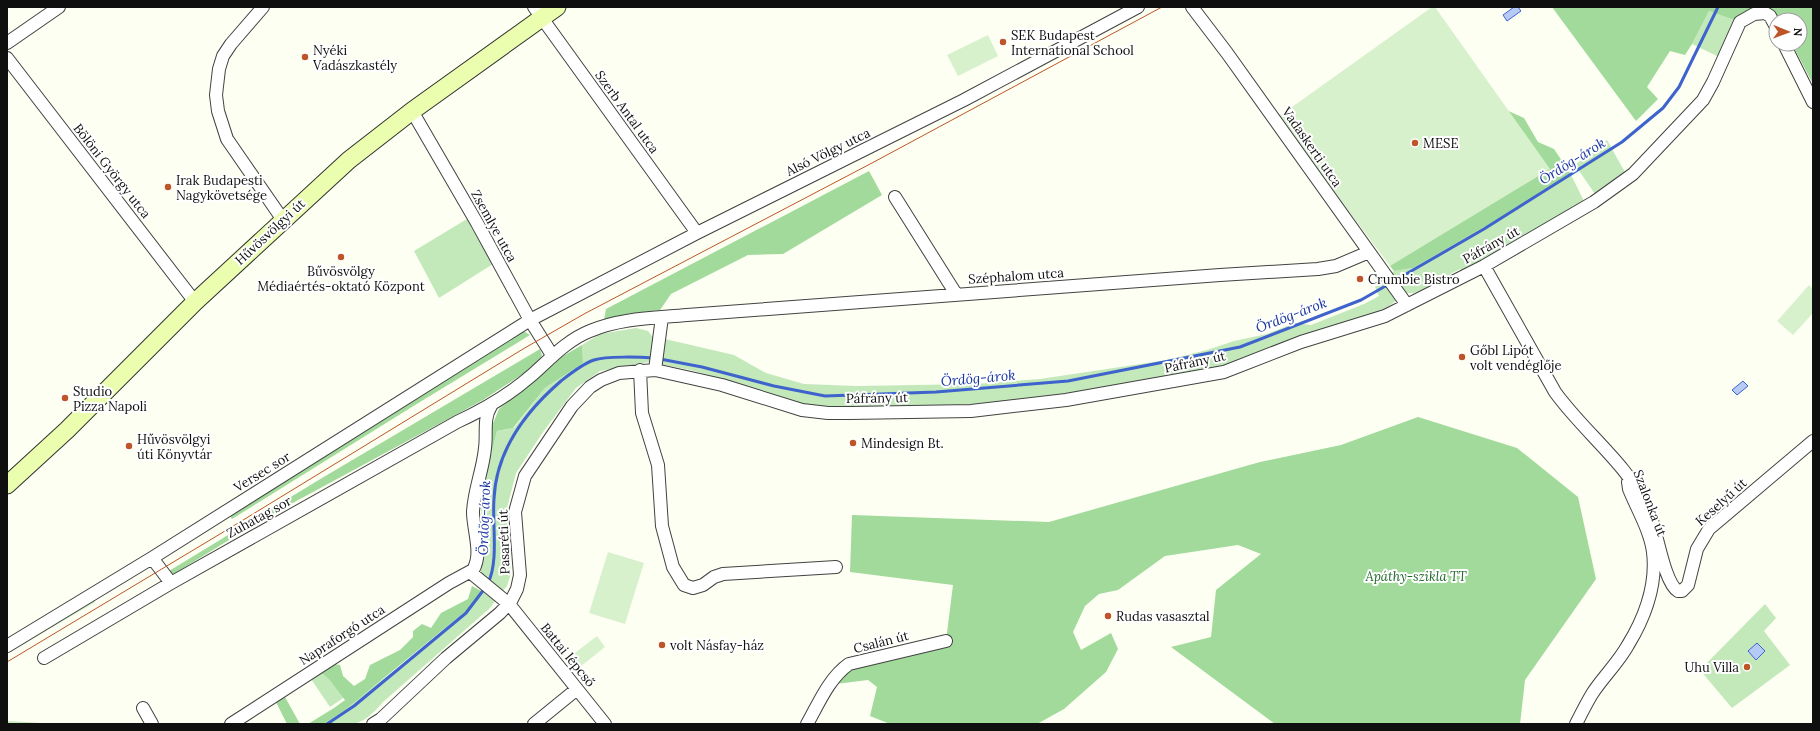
<svg xmlns="http://www.w3.org/2000/svg" width="1820" height="731" font-family="Lora,serif">
	<style>
		.green { fill: #c3e9bb }
		.forest { fill: #a1da9b }
		.pitch { fill: #d8f1cd }
		.water { fill: #b7c9f5; stroke: #3f63cc }
		.lines { fill: none; stroke-linecap: round; stroke-linejoin: round }
		.stream { stroke: #3f63cc; stroke-width: 3 }
		.street-casing { stroke: #424242; stroke-width: 14 }
		.secondary-casing { stroke: #313131; stroke-width: 19 }
		.street { stroke: #fff; stroke-width: 12 }
		.secondary { stroke: #ebfdae; stroke-width: 17 }
		.tram { stroke: #be5528; stroke-width: 1 }
		.poi-dot { fill: #be5528; stroke: #fff; stroke-width: 1.5 }
		.labels { text-anchor: middle; dominant-baseline: central; stroke-width: 4; stroke-linejoin: round; paint-order: stroke }
		.poi-label { font-size: 13px; fill: #0f0f0f; stroke: #fff; text-anchor: start }
		.street-label { font-size: 13px; fill: #0f0f0f; stroke: #fff }
		.park-label { font-size: 13px; font-style: italic; fill: #20672a; stroke: #fff }
		.water-label { font-size: 14px; font-style: italic; fill: #1936a1; stroke: #fff }
	</style>
	<rect width="100%" height="100%" fill="#fdfff2"/>
	<path class="green" d="M 1709,11 L 1734,20 L 1719,57 L 1692,44 Z
		M 1607,140 L 1626,174 L 1595,194 L 1575,165 Z
		M 1570,173 L 1584,201 L 1462,272 L 1460,269 L 1450,274 L 1450,278 L 1414,293 L 1406,293 L 1384,310 L 1359,321 L 1221,369 L 1050,397 L 983,404 L 822,408 L 790,402 L 730,381 L 690,370 L 649,362 L 600,371 L 576,388 L 543,432 L 516,473 L 507,508 L 507,538 L 511,573 L 507,586 L 501,593 L 480,575 L 482,559 L 481,501 L 487,451 L 492,451 L 497,431 L 514,428 L 545,388 L 583,363 L 582,345 L 600,334 L 636,328 L 648,331 L 652,336 L 734,355 L 766,373 L 804,384 L 856,386 L 975,384 L 1040,379 L 1167,360 L 1207,350 L 1234,341 L 1267,334 L 1295,323 L 1311,325 L 1364,304 L 1379,296 L 1375,287 L 1394,271 L 1413,268 L 1493,222 Z
		M 467,219 L 493,264 L 439,298 L 414,251 Z
		M 483,592 L 495,601 L 490,608 L 383,702 C 360,728 357,724 324,724 L 402,665 L 478,601 Z
		M 93,598 L 95,602 L 7,654 L 7,651 Z
		M 1765,604 L 1776,618 L 1764,631 L 1790,665 L 1732,708 L 1700,670 Z
		M 334,665 L 352,692 L 330,707 L 311,679 Z
		M 7,721 L 60,724 L 7,724 Z"/>
	<path class="forest" d="M 1552,7 L 1813,7 L 1813,84 L 1792,44 L 1800,44 L 1800,20 L 1778,20 L 1773,13 L 1734,20 L 1709,11 L 1692,44 L 1685,55 L 1670,51 L 1647,87 L 1658,99 L 1636,121 Z
		M 1495,105 L 1524,118 L 1538,142 L 1554,149 L 1570,173 L 1493,222 L 1413,268 L 1394,271 L 1390,266 Z
		M 869,171 L 882,195 L 783,254 L 748,255 L 671,294 L 660,310 L 627,314 L 604,320 L 606,309 Z
		M 519,331 L 525,332 L 530,335 L 415,405 L 232,519 L 230,516 Z
		M 582,345 L 583,363 L 545,388 L 513,428 L 497,431 L 492,451 L 487,451 L 492,426 L 499,409 L 558,359 Z
		M 540,349 L 542,355 L 538,364 L 483,400 L 265,518 L 172,575 L 169,571 L 322,478 Z
		M 1418,417 L 1517,448 L 1578,497 L 1596,579 L 1525,680 L 1520,724 L 1275,724 L 1171,647 L 1211,637 L 1216,590 L 1261,554 L 1238,545 L 1165,556 L 1118,590 L 1099,594 L 1085,606 L 1073,632 L 1081,650 L 1111,633 L 1118,649 L 1106,672 L 1064,709 L 1037,724 L 890,724 L 870,716 L 877,687 L 868,680 L 836,684 L 847,670 L 946,641 L 953,585 L 850,572 L 852,515 L 1049,522 L 1260,462 L 1341,445 Z
		M 472,586 L 483,592 L 478,601 L 346,709 L 324,724 L 308,724 L 334,708 L 345,700 L 329,679 L 318,670 L 328,663 L 340,665 L 343,676 L 354,686 L 365,679 L 370,665 L 400,650 L 413,637 L 413,631 L 422,624 L 431,628 L 441,613 L 468,599 Z
		M 285,697 L 300,724 L 287,724 L 276,702 Z"/>
	<path class="pitch" d="M 1432,7 L 1435,7 L 1550,169 L 1390,266 L 1278,117 Z
		M 988,35 L 998,56 L 958,76 L 947,55 Z
		M 1809,285 L 1813,289 L 1813,313 L 1793,335 L 1777,321 Z
		M 608,552 L 644,563 L 625,624 L 589,613 Z
		M 597,636 L 605,647 L 580,667 L 571,656 Z"/>
	<path class="water" d="M 1514,7 L 1518,7 L 1521,11 L 1507,21 L 1503,15 Z
		M 1743,381 L 1748,386 L 1737,395 L 1732,390 Z
		M 1757,643 L 1765,651 L 1756,660 L 1748,651 Z"/>
	<g class="lines">
		<path class="stream" d="M 1394,281 L 1484,229 L 1622,142 L 1663,108 L 1679,87 L 1718,7
			M 660,359 L 702,367 L 774,386 L 825,396 L 936,392 L 1068,381 L 1240,347 L 1361,300 L 1389,284
			M 488,583 C 499,561 492,523 494,499 C 496,450 525,412 561,381 C 570,374 582,364 594,360 C 606,356 640,357 654,358
			M 327,724 L 354,706 L 466,613 L 485,588"/>
		<defs>
			<path id="street" d="M 263,7 L 231,44 L 223,56 L 219,69 L 216,95 L 218,111 L 227,139 L 283,220
				M 534,7 L 697,233
				M 1192,7 L 1227,53 L 1407,305
				M 7,43 L 59,7
				M 1784,44 L 1813,102
				M 7,58 L 195,302
				M 412,111 L 477,223 L 530,320 L 552,355
				M 895,197 L 956,294
				M 1484,266 L 1555,392 C 1583,431 1626,463 1647,506 C 1656,524 1663,582 1678,591 L 1682,591 L 1688,585 L 1697,549 L 1709,529 L 1813,441
				M 640,370 L 642,413 L 658,465 L 662,526 L 673,567 L 684,585 L 693,588 L 703,585 L 714,577 L 723,574 L 836,567
				M 655,370 L 662,317
				M 152,558 L 171,583
				M 470,572 L 509,604 L 605,724
				M 7,646 L 152,558 L 530,320 L 697,233 L 964,100 L 1138,7
				M 44,658 L 171,583 L 457,422 C 485,409 508,396 532,375 C 550,359 567,340 590,331 C 620,318 655,318 687,315 L 1220,275 L 1318,269 L 1336,266 L 1369,252
				M 143,708 L 152,724
				M 231,724 L 449,583 L 473,570 C 483,554 473,530 473,512 C 474,490 483,470 485,448 C 487,434 483,418 491,406
				M 373,724 L 381,719 L 446,658 L 500,613 L 511,601 L 517,589 L 520,575 L 515,512 L 525,476 L 572,406 L 590,387 L 601,380 L 619,373 L 655,370 L 722,385 L 802,410 L 828,413 L 850,413 L 971,411 L 1066,400 L 1224,372 L 1301,342 L 1385,316 L 1484,266 L 1594,202 L 1633,174 L 1703,100 L 1713,82 L 1740,22 L 1754,14 L 1765,13 L 1770,16 L 1776,27
				M 534,724 L 577,689
				M 807,724 C 819,703 829,678 849,664 L 946,641
				M 1576,724 C 1581,714 1586,704 1592,694 C 1603,677 1618,663 1628,645 C 1645,617 1657,585 1653,552 C 1650,530 1637,509 1629,489 L 1628,482"/>
			<path id="secondary" d="M 7,485 L 67,430 L 195,302 L 349,160 L 412,111 L 557,7"/>
		</defs>
		<use href="#street" class="street-casing"/>
		<use href="#secondary" class="secondary-casing"/>
		<use href="#street" class="street"/>
		<use href="#secondary" class="secondary"/>
		<path class="tram" d="M 7,662 L 235,525 L 523,349 L 584,314 L 872,163 L 1162,7"/>
	</g>
	<g class="poi-dot">
		<circle cx="1003" cy="42" r="4"/>
		<circle cx="305" cy="57" r="4"/>
		<circle cx="1415" cy="143" r="4"/>
		<circle cx="168" cy="187" r="4"/>
		<circle cx="341" cy="257" r="4"/>
		<circle cx="1360" cy="279" r="4"/>
		<circle cx="1462" cy="357" r="4"/>
		<circle cx="65" cy="398" r="4"/>
		<circle cx="853" cy="443" r="4"/>
		<circle cx="129" cy="446" r="4"/>
		<circle cx="1108" cy="616" r="4"/>
		<circle cx="662" cy="645" r="4"/>
		<circle cx="1747" cy="667" r="4"/>
	</g>
	<g class="labels">
		<g class="poi-label">
			<text x="1011" y="35">SEK Budapest<tspan x="1011" dy="15">International School</tspan></text>
			<text x="313" y="50">Nyéki<tspan x="313" dy="15">Vadászkastély</tspan></text>
			<text x="1423" y="143">MESE</text>
			<text x="176" y="180">Irak Budapesti<tspan x="176" dy="15">Nagykövetsége</tspan></text>
			<text x="341" y="271" text-anchor="middle">Bűvösvölgy<tspan x="341" dy="15">Médiaértés-oktató Központ</tspan></text>
			<text x="1368" y="279">Crumbie Bistro</text>
			<text x="1470" y="350">Gőbl Lipót<tspan x="1470" dy="15">volt vendéglője</tspan></text>
			<text x="73" y="391">Studio<tspan x="73" dy="15">Pizza Napoli</tspan></text>
			<text x="137" y="439">Hűvösvölgyi<tspan x="137" dy="15">úti Könyvtár</tspan></text>
			<text x="861" y="443">Mindesign Bt.</text>
			<text x="1116" y="616">Rudas vasasztal</text>
			<text x="670" y="645">volt Násfay-ház</text>
			<text x="1739" y="667" text-anchor="end">Uhu Villa</text>
		</g>
		<g class="street-label">
			<text transform="translate(627 112) rotate(54)">Szerb Antal utca</text>
			<text transform="translate(1312 147) rotate(55)">Vadaskerti utca</text>
			<text transform="translate(828 152) rotate(-26)">Alsó Völgy utca</text>
			<text transform="translate(112 171) rotate(52)">Bölöni György utca</text>
			<text transform="translate(494 226) rotate(61)">Zsemlye utca</text>
			<text transform="translate(270 232) rotate(-43)">Hűvösvölgyi út</text>
			<text transform="translate(1491 245) rotate(-29)">Páfrány út</text>
			<text transform="translate(1016 276) rotate(-4)">Széphalom utca</text>
			<text transform="translate(1195 362) rotate(-12)">Páfrány út</text>
			<text transform="translate(877 398) rotate(-1)">Páfrány út</text>
			<text transform="translate(262 472) rotate(-32)">Versec sor</text>
			<text transform="translate(1721 502) rotate(-42)">Keselyű út</text>
			<text transform="translate(1650 503) rotate(69)">Szalonka út</text>
			<text transform="translate(259 517) rotate(-29)">Zuhatag sor</text>
			<text transform="translate(504 542) rotate(-92)">Pasaréti út</text>
			<text transform="translate(342 635) rotate(-33)">Napraforgó utca</text>
			<text transform="translate(881 642) rotate(-14)">Csalán út</text>
			<text transform="translate(568 655) rotate(51)">Battai lépcső</text>
		</g>
		<g class="park-label">
			<text x="1416" y="576">Apáthy-szikla TT</text>
		</g>
		<g class="water-label">
			<text transform="translate(1572 161) rotate(-32)">Ördög-árok</text>
			<text transform="translate(1291 315) rotate(-21)">Ördög-árok</text>
			<text transform="translate(978 378) rotate(-5)">Ördög-árok</text>
			<text transform="translate(484 518) rotate(-88)">Ördög-árok</text>
		</g>
	</g>
	<rect width="1820" height="731" fill="none" stroke="#0f0f0f" stroke-width="16"/>
	<g transform="translate(1788 32) rotate(91)"><circle r="19" fill="#ffffff" stroke="#9f9f9f"/>
	<path d="M0-3L7 15L0 10L-7 15Z" fill="#be5528"/>
	<text y="-6" font-size="11" font-weight="bold" text-anchor="middle" fill="#0f0f0f">N</text>
	</g>
</svg>
